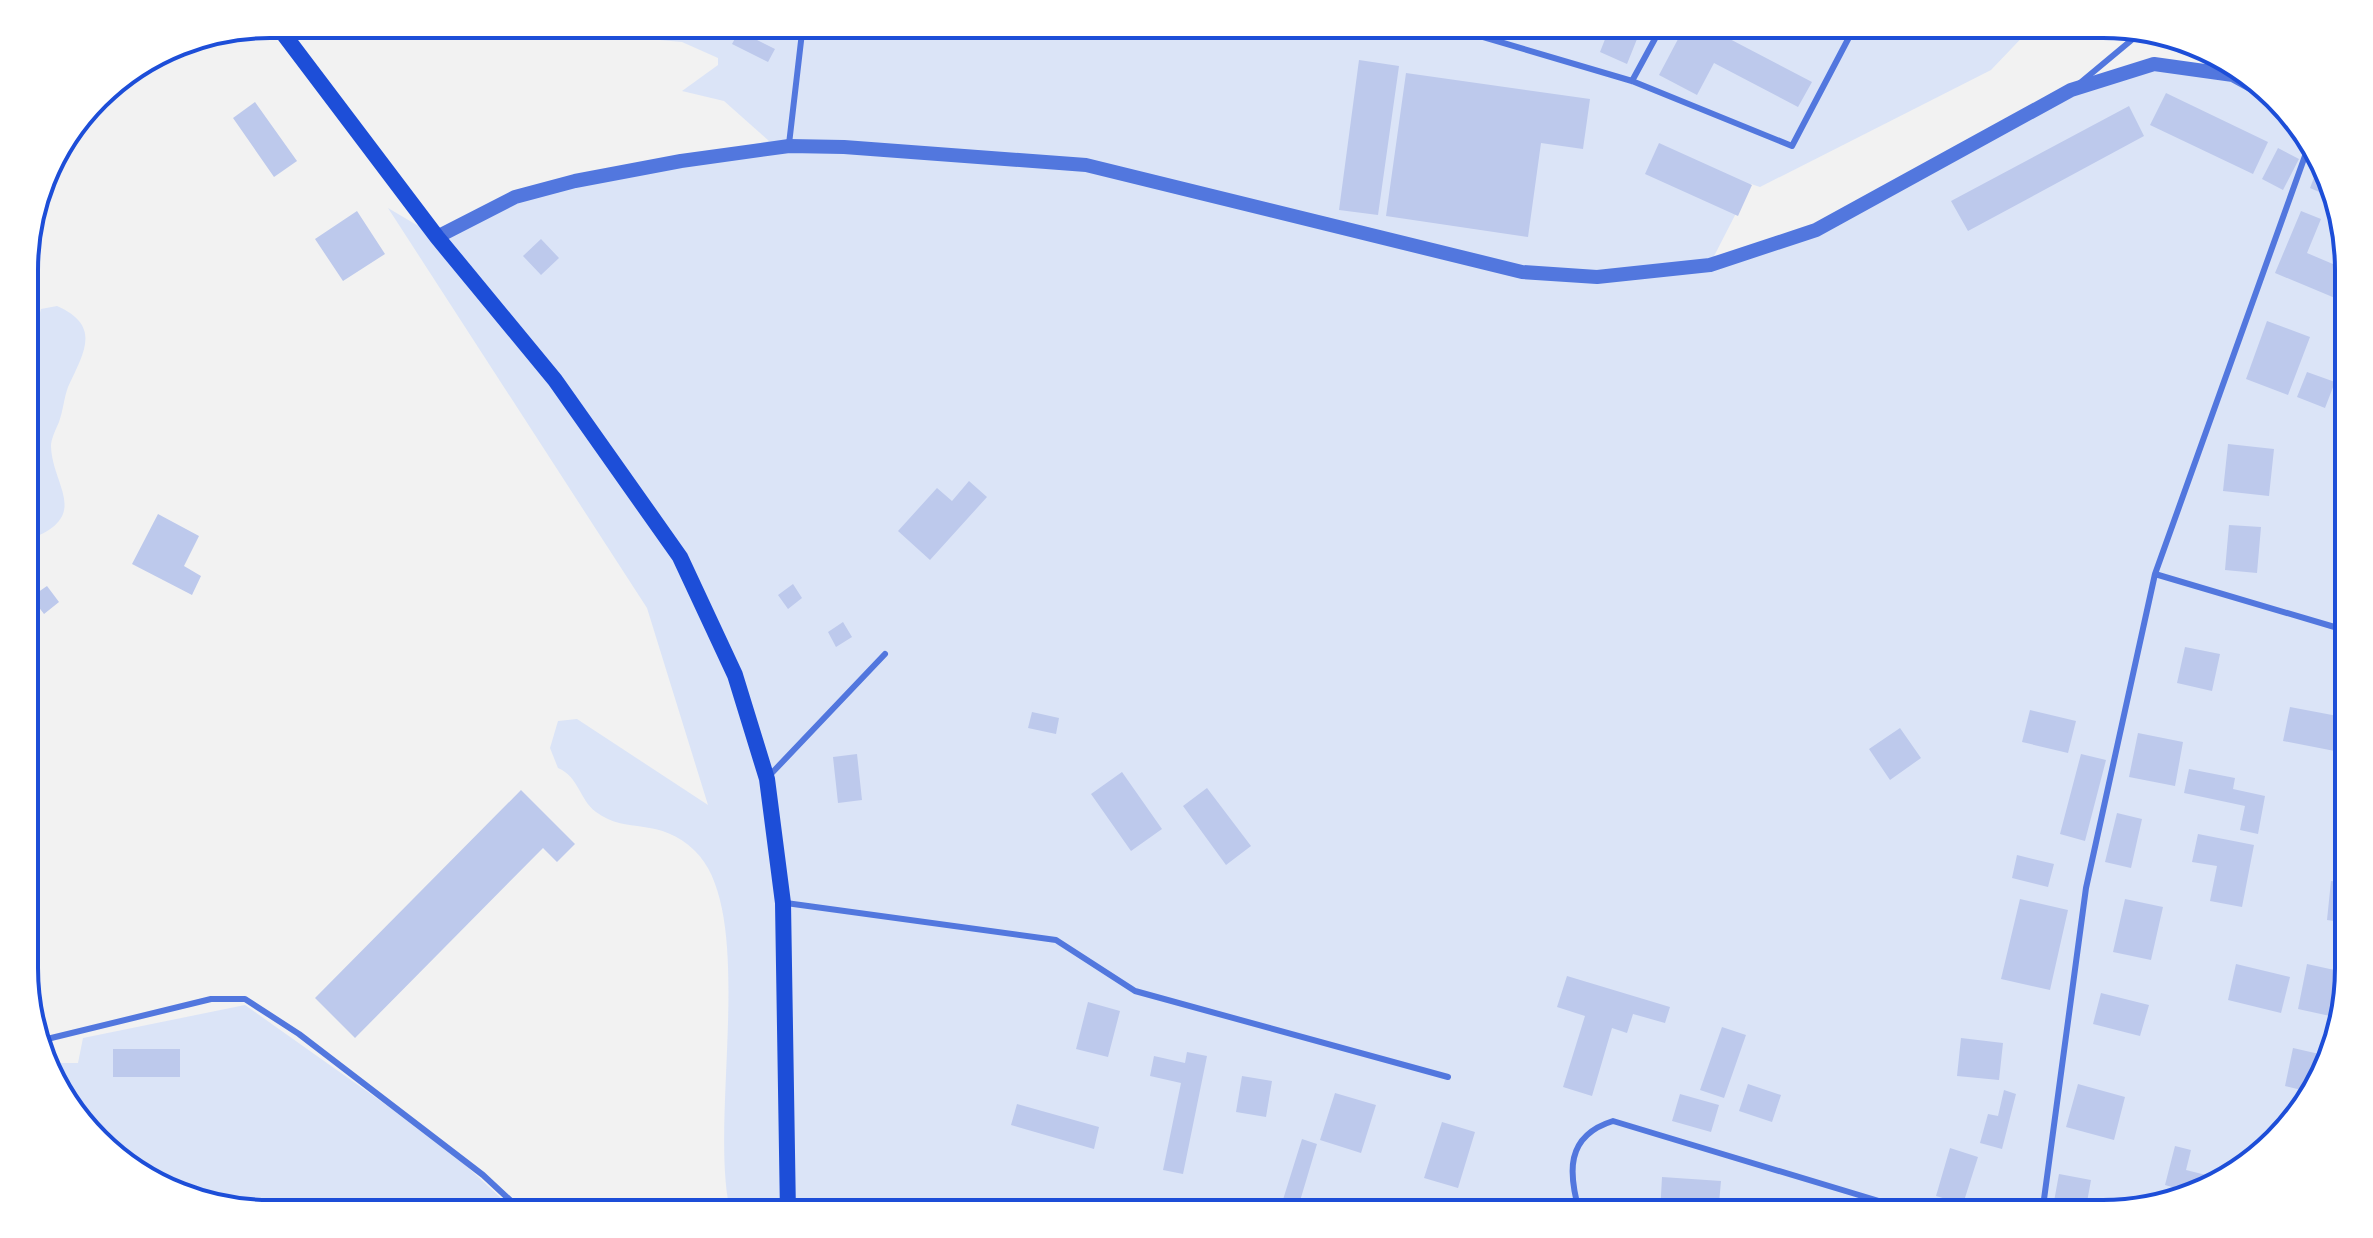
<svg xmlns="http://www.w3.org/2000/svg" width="2373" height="1238" font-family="Inter,sans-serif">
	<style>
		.green { fill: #dbe4f7 }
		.building { fill: #bdc9ec }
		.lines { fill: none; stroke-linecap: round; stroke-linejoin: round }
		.service { stroke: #5277de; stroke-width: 6 }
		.tertiary { stroke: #5277de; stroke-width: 14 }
		.secondary { stroke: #1d4ed8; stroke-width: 16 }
		.rim { fill: none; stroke: #1d4ed8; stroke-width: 4 }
	</style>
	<rect width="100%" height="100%" fill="#f2f2f2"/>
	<path class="green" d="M 620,24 L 2035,24 L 1991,70 L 1760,187 L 1751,184 L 1710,264 L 1816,230 L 2071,90 L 2154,64 L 2253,86 L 2307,133 L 2347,239 L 2349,968 L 2323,1077 L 2239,1173 L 2118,1213 L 731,1214 C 707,1126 759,913 695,851 C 660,816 626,835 596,812 C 579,799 579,777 558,768 L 550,748 L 558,721 L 577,719 L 708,805 L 647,608 L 388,208 L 437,237 L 515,197 L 769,141 L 724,101 L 682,91 L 718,65 L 718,58 L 682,42 L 649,39 Z
		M 57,306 C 102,326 84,352 68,387 C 64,398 63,411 59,422 C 56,429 51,439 51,446 C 52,487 94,517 25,541 L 25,367 L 41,309 Z
		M 245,1005 L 447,1148 L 518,1214 L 270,1214 L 161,1188 L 75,1117 L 52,1063 L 78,1063 L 83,1038 Z"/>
	<path class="building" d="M 1611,24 L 1643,24 L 1627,64 L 1600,52 Z
		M 1686,24 L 1701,24 L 1812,82 L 1798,107 L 1714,63 L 1697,95 L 1659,75 Z
		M 739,31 L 775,49 L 768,62 L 732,44 Z
		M 1359,60 L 1399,66 L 1378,215 L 1339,210 Z
		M 1406,73 L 1590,99 L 1583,149 L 1541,143 L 1528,237 L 1386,216 Z
		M 2166,93 L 2268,142 L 2253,174 L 2150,125 Z
		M 255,102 L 297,161 L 274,177 L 233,118 Z
		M 2129,106 L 2144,136 L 1968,231 L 1951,201 Z
		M 1659,143 L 1752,185 L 1738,216 L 1645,174 Z
		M 2278,148 L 2299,159 L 2283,190 L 2262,179 Z
		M 2319,165 L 2327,186 L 2324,194 L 2310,188 Z
		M 357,211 L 385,254 L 343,281 L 315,239 Z
		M 2301,211 L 2321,219 L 2307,253 L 2347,270 L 2347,303 L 2275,273 Z
		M 541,239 L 559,258 L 541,275 L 523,256 Z
		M 2267,321 L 2310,337 L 2288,395 L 2246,379 Z
		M 2307,372 L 2335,382 L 2325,408 L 2297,397 Z
		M 2342,405 L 2347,407 L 2347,426 L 2336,422 Z
		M 2228,444 L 2274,449 L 2269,496 L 2223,491 Z
		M 969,481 L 987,497 L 930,560 L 898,531 L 937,488 L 952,501 Z
		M 158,514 L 199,536 L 184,566 L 201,576 L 192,595 L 132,564 Z
		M 2229,525 L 2261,527 L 2257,573 L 2225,570 Z
		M 793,584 L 802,598 L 788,609 L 778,595 Z
		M 47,586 L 59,602 L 44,614 L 31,597 Z
		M 843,622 L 852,637 L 836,647 L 828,632 Z
		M 2185,647 L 2220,654 L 2212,691 L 2177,683 Z
		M 2290,707 L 2348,718 L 2345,753 L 2283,741 Z
		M 2030,710 L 2076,721 L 2068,753 L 2022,742 Z
		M 1032,712 L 1059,718 L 1056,734 L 1028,728 Z
		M 1900,728 L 1921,758 L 1890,780 L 1869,749 Z
		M 2138,733 L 2183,742 L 2175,786 L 2129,777 Z
		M 857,754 L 862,800 L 838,803 L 833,757 Z
		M 2081,754 L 2106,760 L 2085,841 L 2060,834 Z
		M 2189,769 L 2235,778 L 2233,789 L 2265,796 L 2258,834 L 2240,830 L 2245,806 L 2184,793 Z
		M 1122,772 L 1162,829 L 1131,851 L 1091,794 Z
		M 1207,788 L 1251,846 L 1226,865 L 1183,806 Z
		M 521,790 L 575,844 L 557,862 L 543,848 L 355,1038 L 315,998 Z
		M 2117,813 L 2142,819 L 2131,868 L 2105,862 Z
		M 2198,834 L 2254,845 L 2242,907 L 2210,901 L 2217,866 L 2192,862 Z
		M 2017,855 L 2054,864 L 2048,887 L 2012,878 Z
		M 2331,881 L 2349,883 L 2349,923 L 2327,920 Z
		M 2020,899 L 2068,910 L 2050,990 L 2001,979 Z
		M 2125,899 L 2163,907 L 2151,960 L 2113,952 Z
		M 2236,964 L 2290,977 L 2281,1013 L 2228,1000 Z
		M 2307,964 L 2339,971 L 2330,1016 L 2298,1009 Z
		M 1567,976 L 1670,1007 L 1665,1023 L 1633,1014 L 1627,1033 L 1612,1028 L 1592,1096 L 1563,1087 L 1585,1016 L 1557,1007 Z
		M 2101,993 L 2149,1005 L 2140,1036 L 2093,1024 Z
		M 1088,1002 L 1120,1011 L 1108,1057 L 1076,1049 Z
		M 1722,1027 L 1746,1035 L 1724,1098 L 1700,1090 Z
		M 1961,1038 L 2003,1043 L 1999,1080 L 1957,1076 Z
		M 2293,1048 L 2328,1056 L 2323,1077 L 2310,1092 L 2285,1086 Z
		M 113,1049 L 180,1049 L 180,1077 L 113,1077 Z
		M 1187,1052 L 1207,1056 L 1183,1174 L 1163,1170 L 1181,1083 L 1150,1076 L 1154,1056 L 1185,1063 Z
		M 1242,1076 L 1272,1081 L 1266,1117 L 1236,1112 Z
		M 1748,1084 L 1781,1095 L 1772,1122 L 1739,1111 Z
		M 2078,1084 L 2125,1097 L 2114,1140 L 2066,1127 Z
		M 2004,1090 L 2016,1094 L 2002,1149 L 1980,1143 L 1988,1114 L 1998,1116 Z
		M 1335,1093 L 1376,1105 L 1361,1153 L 1320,1140 Z
		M 1680,1094 L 1719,1105 L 1711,1132 L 1672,1121 Z
		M 1017,1104 L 1099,1127 L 1094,1149 L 1011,1125 Z
		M 1442,1122 L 1475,1132 L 1458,1188 L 1424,1178 Z
		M 1302,1139 L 1317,1144 L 1297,1211 L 1281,1206 Z
		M 2175,1146 L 2191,1150 L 2186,1170 L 2222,1179 L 2186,1191 L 2165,1185 Z
		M 1950,1148 L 1978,1157 L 1963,1204 L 1936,1196 Z
		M 2059,1174 L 2091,1180 L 2085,1213 L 2053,1207 Z
		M 1662,1177 L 1721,1181 L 1718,1214 L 1660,1214 Z"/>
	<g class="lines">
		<path class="service" d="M 1439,24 L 1632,81 L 1792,146 L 1856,24
			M 1632,81 L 1663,24
			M 2080,83 L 2140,33
			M 789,144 L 803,24
			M 2155,574 L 2348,631
			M 769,776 L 885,654
			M 786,903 L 1056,940 L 1135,991 L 1448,1077
			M 43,1040 L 211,999 L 245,999 L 299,1034 L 483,1175 L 525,1214
			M 1580,1214 C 1568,1173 1565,1136 1613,1121 L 1922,1214
			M 2042,1214 L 2086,888 L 2155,574 L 2310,142"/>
		<path class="tertiary" d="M 437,237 L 515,197 L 575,181 L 681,161 L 789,146 L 844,147 L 1086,165 L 1522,272 L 1597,277 L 1710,265 L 1816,230 L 2071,90 L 2154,64 L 2233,75 L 2253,86"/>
		<path class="secondary" d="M 276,24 L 437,237 L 555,380 L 680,557 L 735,675 L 767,779 L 783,903 L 788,1214"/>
	</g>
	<path d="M0 0H2373V1238H0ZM270 38H2103A232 232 0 0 1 2335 270V968A232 232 0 0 1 2103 1200H270A232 232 0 0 1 38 968V270A232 232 0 0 1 270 38Z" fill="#fff" fill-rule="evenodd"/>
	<path class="rim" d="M270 38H2103A232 232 0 0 1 2335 270V968A232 232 0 0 1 2103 1200H270A232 232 0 0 1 38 968V270A232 232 0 0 1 270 38Z"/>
</svg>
